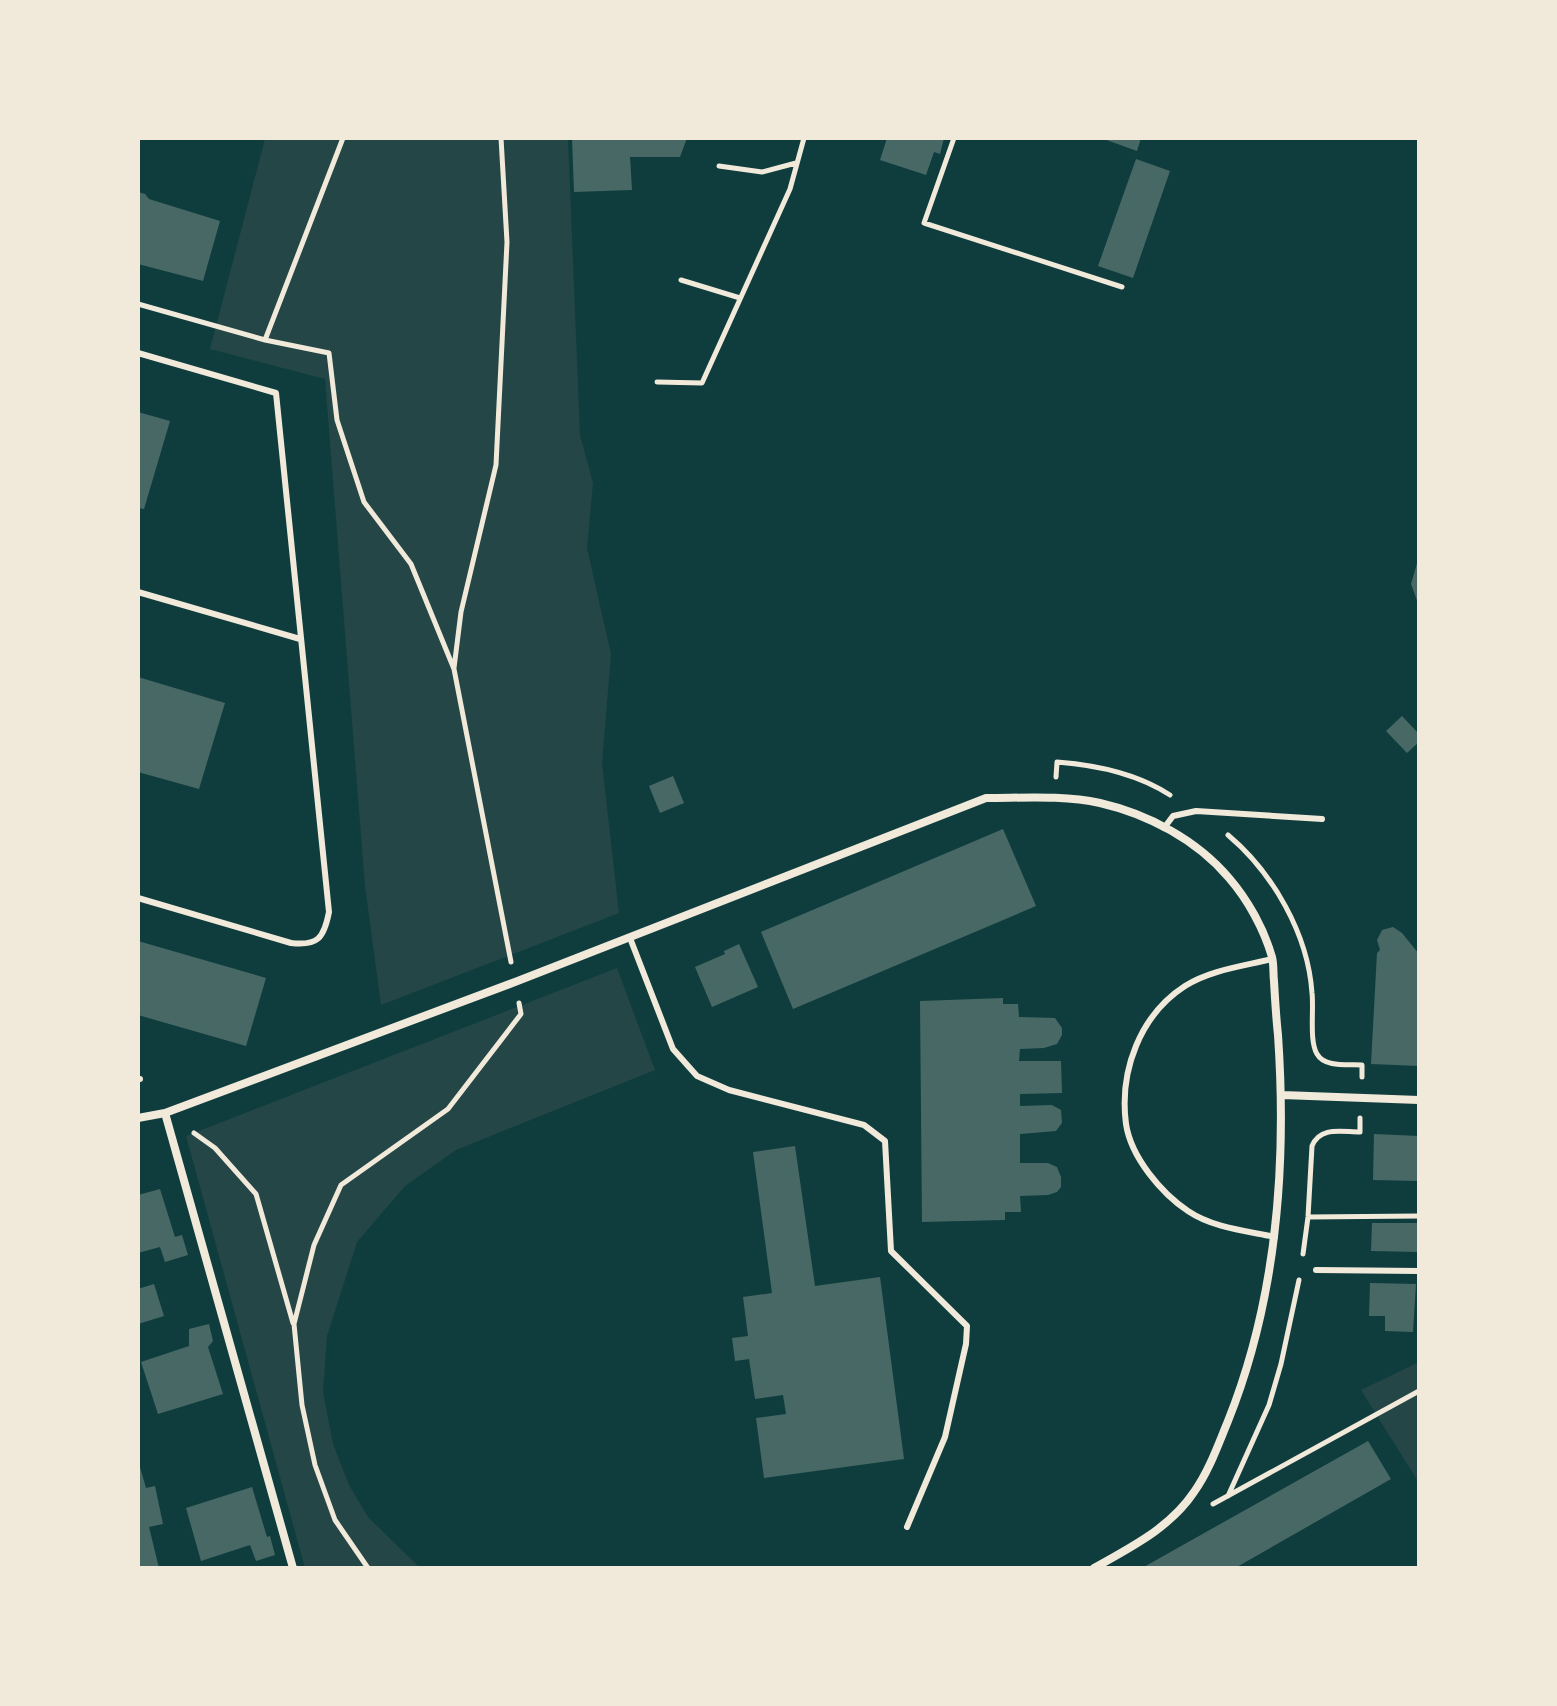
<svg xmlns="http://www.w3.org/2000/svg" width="1557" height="1706" font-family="'Exo 2',sans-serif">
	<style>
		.green { fill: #244646 }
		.building { fill: #486865 }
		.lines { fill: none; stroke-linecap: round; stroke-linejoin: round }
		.path { stroke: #f1e9da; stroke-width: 5 }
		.service { stroke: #f1e9da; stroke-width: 6 }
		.minor { stroke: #f1e9da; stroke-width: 8 }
	</style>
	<rect width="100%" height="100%" fill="#0f3d3e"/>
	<path class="green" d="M 270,138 L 568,138 L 580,435 L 593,483 L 587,548 L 611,654 L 602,763 L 619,913 L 381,1005 L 365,886 L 325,379 L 210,349 L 265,139 Z
		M 617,968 L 655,1070 L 456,1150 L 405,1186 L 357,1242 L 327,1336 L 323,1392 L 333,1444 L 349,1485 L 368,1517 L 420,1568 L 305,1568 L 186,1136 Z
		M 1419,1362 L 1419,1483 L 1361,1390 Z"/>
	<path class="building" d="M 572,138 L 687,138 L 680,157 L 630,157 L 632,190 L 574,192 Z
		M 887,138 L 944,138 L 940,154 L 934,152 L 926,175 L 880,160 Z
		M 1101,138 L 1141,138 L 1137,151 Z
		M 1136,159 L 1170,171 L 1133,278 L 1098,266 Z
		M 138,192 L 145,194 L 149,199 L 220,221 L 203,281 L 138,264 Z
		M 138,412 L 170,421 L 144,509 L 138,508 Z
		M 1418,560 L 1419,560 L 1419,606 L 1411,584 Z
		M 138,677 L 225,703 L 199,789 L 138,772 Z
		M 1402,716 L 1419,734 L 1419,742 L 1407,753 L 1386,731 Z
		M 673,776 L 684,803 L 660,813 L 649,786 Z
		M 1003,829 L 1036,906 L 793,1009 L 761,932 Z
		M 1393,927 L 1402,933 L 1419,954 L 1419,1066 L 1371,1064 L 1377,953 L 1380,950 L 1377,940 L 1382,930 Z
		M 138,941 L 266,978 L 246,1046 L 138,1015 Z
		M 739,944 L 758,987 L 712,1007 L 695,967 L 725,954 L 724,951 Z
		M 1003,998 L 1003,1004 L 1018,1004 L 1019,1017 L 1055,1018 L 1062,1028 L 1062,1035 L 1057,1044 L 1044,1048 L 1020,1049 L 1019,1061 L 1061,1061 L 1062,1093 L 1020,1094 L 1020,1106 L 1052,1105 L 1061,1110 L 1062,1123 L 1056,1131 L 1020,1134 L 1020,1163 L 1048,1163 L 1057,1167 L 1061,1177 L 1061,1187 L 1057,1192 L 1048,1195 L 1020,1196 L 1021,1212 L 1005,1212 L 1005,1220 L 922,1222 L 920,1001 Z
		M 1374,1134 L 1419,1136 L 1419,1181 L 1373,1180 Z
		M 795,1146 L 815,1286 L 880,1277 L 904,1459 L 764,1478 L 756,1418 L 786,1414 L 783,1395 L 755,1399 L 749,1359 L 735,1361 L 732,1338 L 748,1336 L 743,1297 L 772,1293 L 753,1152 Z
		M 160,1189 L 175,1237 L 182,1235 L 188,1255 L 165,1262 L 160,1247 L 138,1253 L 138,1195 Z
		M 1372,1223 L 1417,1223 L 1417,1252 L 1371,1251 Z
		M 1370,1283 L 1416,1284 L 1413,1332 L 1385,1331 L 1385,1316 L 1369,1316 Z
		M 154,1284 L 164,1316 L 138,1324 L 138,1289 Z
		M 209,1324 L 213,1341 L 208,1347 L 223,1394 L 158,1414 L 141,1362 L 189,1346 L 189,1329 Z
		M 1368,1441 L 1391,1479 L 1235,1568 L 1142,1568 Z
		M 138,1460 L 146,1488 L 155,1486 L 163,1524 L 149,1527 L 159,1568 L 138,1568 Z
		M 252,1487 L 267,1537 L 270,1536 L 275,1555 L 256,1561 L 250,1545 L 201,1561 L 186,1508 Z"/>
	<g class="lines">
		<path class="path" d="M 343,138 L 265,340 L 329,353 L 337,420 L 364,502 L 411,564 L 454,669 L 511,962
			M 954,138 L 924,223 L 1122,287
			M 719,166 L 762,172 L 796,163
			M 681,280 L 740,298
			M 138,304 L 265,340
			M 657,382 L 702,383 L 790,189 L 804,138
			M 454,668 L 461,612 L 496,465 L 507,242 L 501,138
			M 1056,777 L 1057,762 C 1097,765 1136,773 1170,795
			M 1228,835 C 1273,873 1308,934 1312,993 C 1314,1009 1309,1041 1317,1054 C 1325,1068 1348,1064 1362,1065 L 1362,1077
			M 194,1133 L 215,1148 L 256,1194 L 293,1323
			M 1308,1217 L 1419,1216
			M 1303,1254 L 1308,1217 L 1312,1146 C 1320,1126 1342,1132 1360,1132 L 1360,1118
			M 1228,1496 L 1269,1405 L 1281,1364 L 1299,1280
			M 1213,1504 L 1419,1391
			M 368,1568 L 335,1520 L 315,1465 L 302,1405 L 294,1324 L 314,1245 L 341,1185 L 448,1109 L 521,1014 L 519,1003"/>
		<path class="service" d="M 138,353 L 276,393 L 329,912 C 324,938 318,946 291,943 L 138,898
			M 138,592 L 300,639
			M 1164,828 L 1173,816 L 1196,811 L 1322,819
			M 630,938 L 673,1049 L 697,1076 L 729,1090 L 864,1125 L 885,1141 L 891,1251 L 967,1326 L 966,1344 L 945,1437 L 907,1527
			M 1272,959 C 1244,966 1210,970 1185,986 C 1140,1015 1119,1071 1126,1124 C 1131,1157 1161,1193 1188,1211 C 1213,1228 1247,1231 1275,1237
			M 138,1079 L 140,1079
			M 1316,1270 L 1419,1271"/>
		<path class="minor" d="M 1282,1095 L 1419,1100
			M 165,1113 L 293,1568
			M 138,1118 L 165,1113 L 515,982 L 986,798 C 1023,798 1063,795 1100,803 C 1148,814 1197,840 1229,878 C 1248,900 1264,929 1272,957 C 1274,965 1273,973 1274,981 C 1275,999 1276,1017 1278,1035 C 1287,1166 1277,1299 1228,1421 C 1218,1445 1209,1471 1194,1492 C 1170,1528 1131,1547 1094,1568"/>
	</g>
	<rect width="1557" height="1706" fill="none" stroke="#f1e9da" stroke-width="280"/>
</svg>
